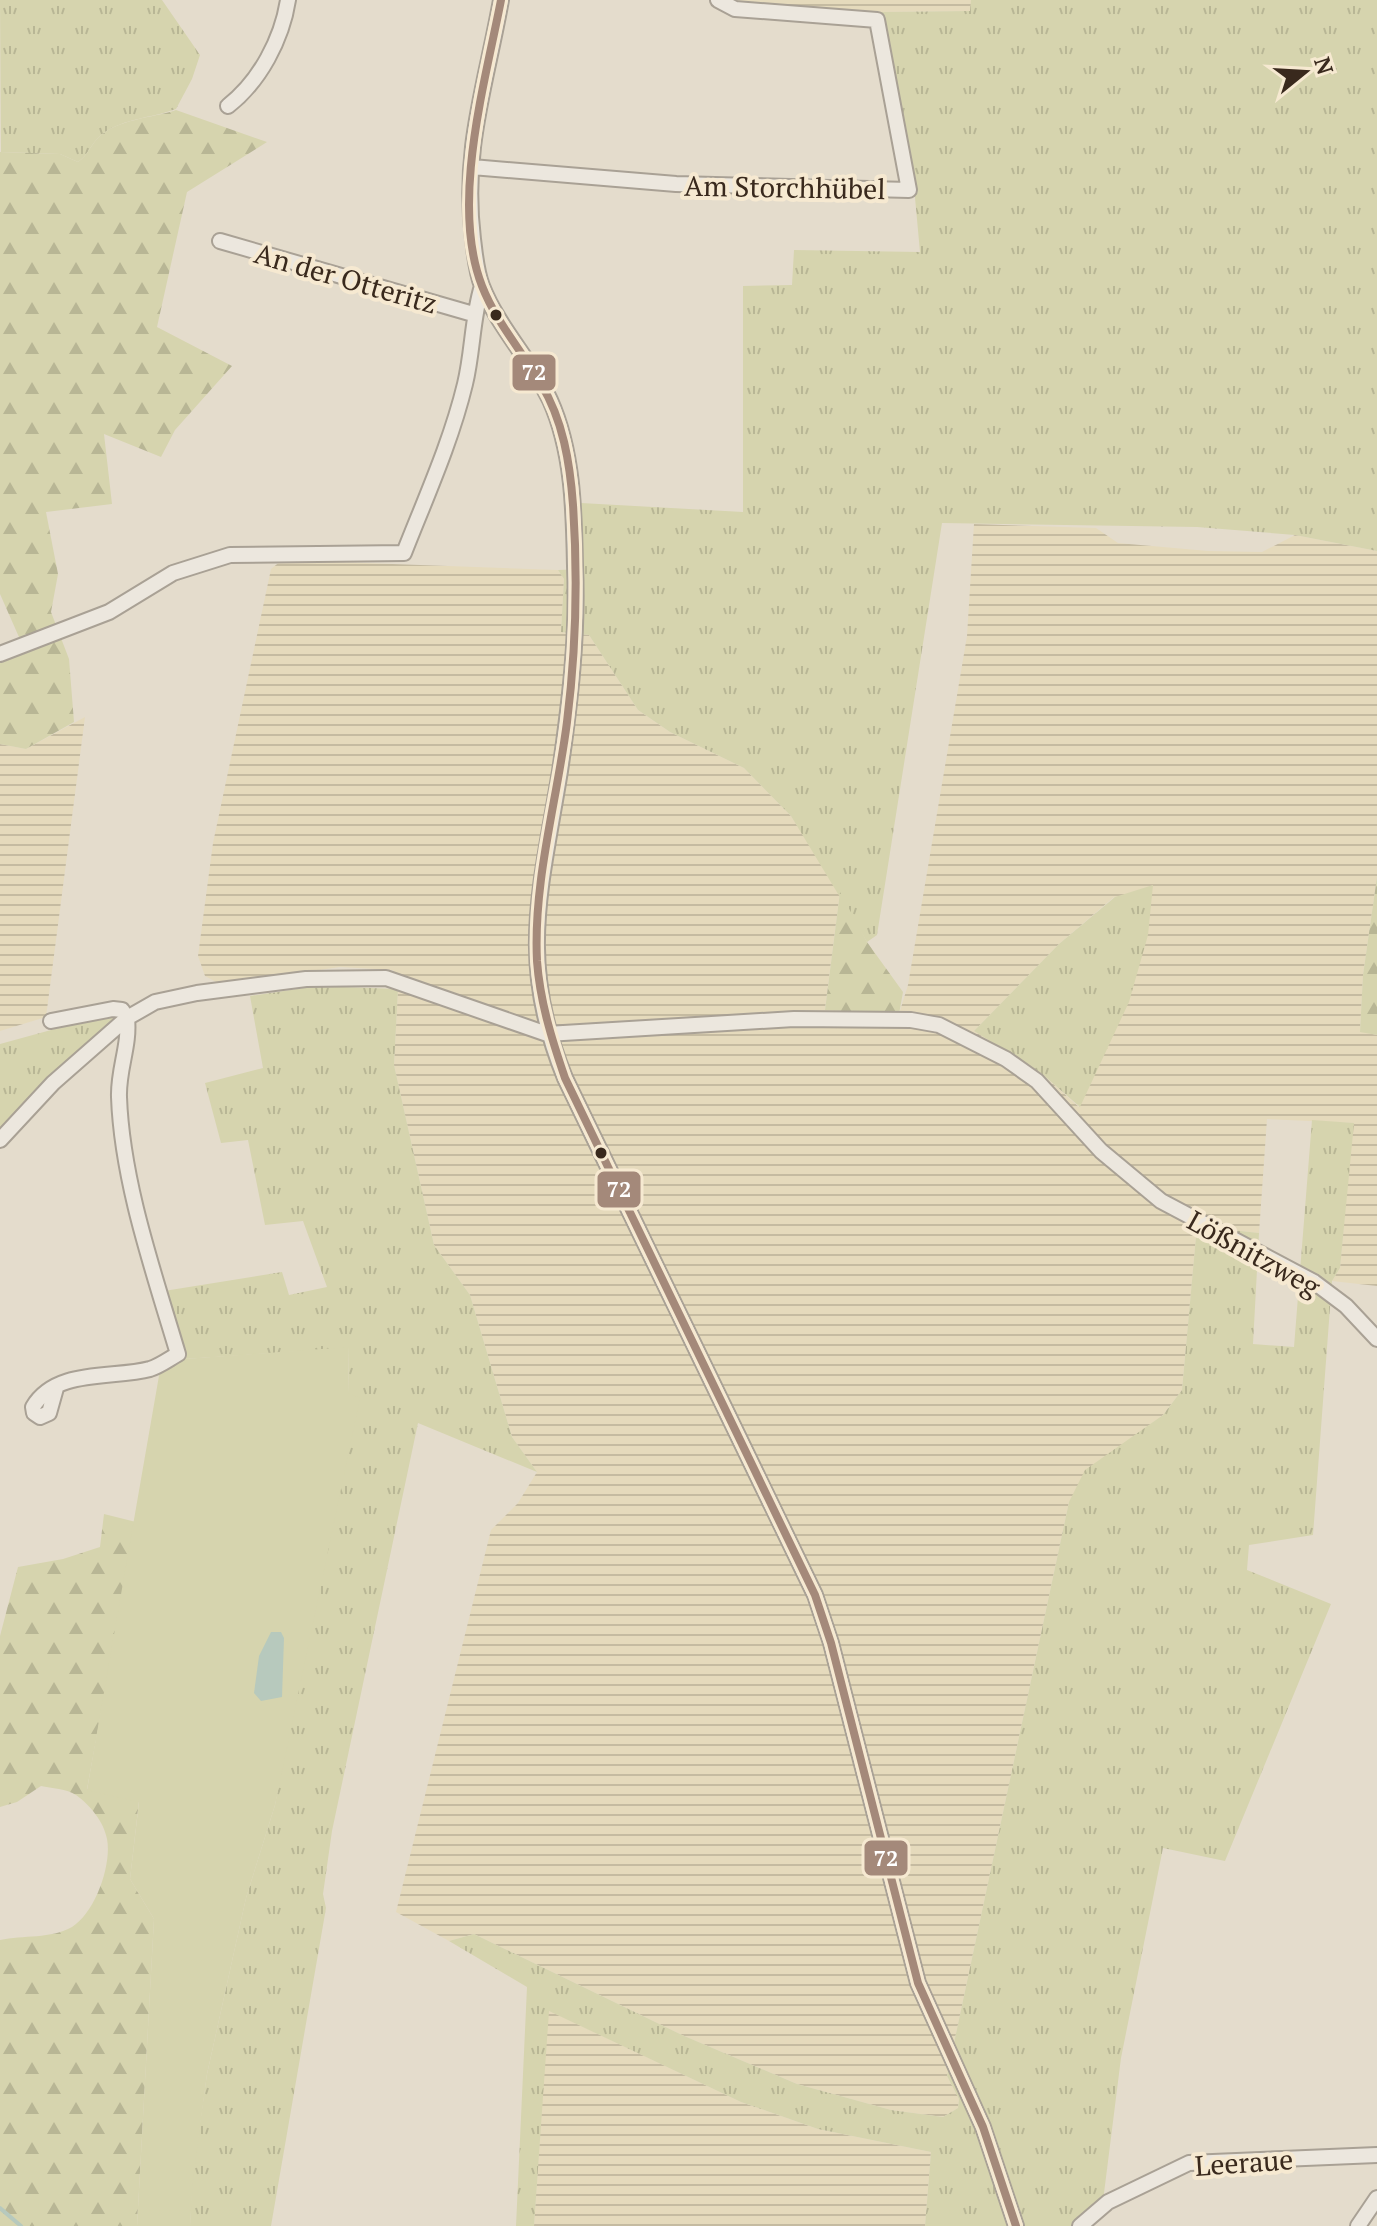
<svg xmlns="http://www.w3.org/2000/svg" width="1377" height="2226" font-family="'PT Serif',serif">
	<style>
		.farmland { fill: url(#farmland-rules); fill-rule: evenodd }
		.grass { fill: url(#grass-tufts) }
		.forest { fill: url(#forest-firs) }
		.garden { fill: #d6d4ae }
		.water { fill: #b7c9bd }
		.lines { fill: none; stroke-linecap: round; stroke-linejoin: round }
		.stream { stroke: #b7c9bd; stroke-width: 4 }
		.minor-casing { stroke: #a9a195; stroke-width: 18 }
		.minor { stroke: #ece7de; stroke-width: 14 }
		.bus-1-casing { stroke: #f6e9d1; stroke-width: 14 }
		.bus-1 { stroke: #a4897a; stroke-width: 8 }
		.bus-dot { fill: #39291d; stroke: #f6e9d1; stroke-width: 3 }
		.labels { text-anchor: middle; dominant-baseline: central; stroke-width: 8; stroke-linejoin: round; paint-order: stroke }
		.street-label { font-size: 28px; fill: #39291d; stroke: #f6e9d1 }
		.line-badge { stroke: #f6e9d1; stroke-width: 3 }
		.badge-label { font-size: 22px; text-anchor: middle; font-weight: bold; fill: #fff }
	</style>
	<defs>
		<pattern id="farmland-rules" width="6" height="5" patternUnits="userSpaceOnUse" patternTransform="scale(2)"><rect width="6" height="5" fill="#e5dabc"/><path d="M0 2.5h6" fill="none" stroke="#c5bba1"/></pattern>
		<pattern id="grass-tufts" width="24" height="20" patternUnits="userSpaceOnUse" patternTransform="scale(2)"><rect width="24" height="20" fill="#d6d4ae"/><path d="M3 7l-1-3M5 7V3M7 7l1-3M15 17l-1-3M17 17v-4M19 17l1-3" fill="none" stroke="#b8b695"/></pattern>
		<pattern id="forest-firs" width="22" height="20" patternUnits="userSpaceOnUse" patternTransform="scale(2)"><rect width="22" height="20" fill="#d6d4ae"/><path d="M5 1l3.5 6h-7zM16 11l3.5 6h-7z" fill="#b8b695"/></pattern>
	</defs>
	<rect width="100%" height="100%" fill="#e4dccc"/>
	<path class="farmland" d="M 727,0 L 971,0 L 971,11 L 881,12 L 735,5 Z
		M 974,524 L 1096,528 L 1118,543 L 1208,551 L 1262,552 L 1295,535 L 1377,551 L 1377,877 L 1363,975 L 1360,1031 L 1377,1035 L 1377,1286 L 1332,1281 L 1340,1268 L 1353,1123 L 1267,1119 L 1259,1233 L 1231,1230 L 1198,1216 L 1182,1390 L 1163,1415 L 1128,1441 L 1069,1502 L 947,2076 L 959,2099 L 958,2108 L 943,2117 L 891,2110 L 797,2084 L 682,2035 L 474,1934 L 449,1941 L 396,1912 L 491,1530 L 518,1503 L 537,1472 L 512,1437 L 470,1295 L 434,1245 L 394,1065 L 398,989 L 393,970 L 340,967 L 220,984 L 205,976 L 198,956 L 213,843 L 271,569 L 282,560 L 558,570 L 564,579 L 561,632 L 589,635 L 638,710 L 670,732 L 744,768 L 791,816 L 840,892 L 825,1009 L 899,1014 L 908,985 L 967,636 ZM 1114,897 L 1079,1107 L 1041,1073 L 974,1031 L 1059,944 Z
		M 85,717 L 46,1017 L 0,1031 L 0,744 L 26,749 Z
		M 548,2010 L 741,2102 L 818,2129 L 931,2152 L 925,2226 L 534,2226 Z"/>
	<path class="grass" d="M 0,0 L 162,0 L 200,55 L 192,79 L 176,109 C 153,118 116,119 98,138 C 90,146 88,155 78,162 L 60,154 L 1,152 Z
		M 971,0 L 1377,0 L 1377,551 L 1295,535 L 1197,527 L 942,523 L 877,935 L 867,942 L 791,816 L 744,768 L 670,732 L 638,710 L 589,635 L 561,632 L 564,579 L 558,570 L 583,569 L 581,503 L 743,512 L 743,286 L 792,285 L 794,250 L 920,252 L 914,187 L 881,12 L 970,11 Z
		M 1153,885 L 1148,935 L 1129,1002 L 1080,1107 L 1041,1073 L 974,1031 L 1059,944 L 1115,897 Z
		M 317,986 L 398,989 L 394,1065 L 434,1245 L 470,1295 L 512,1437 L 537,1472 L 418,1423 L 332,1831 L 323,1894 L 326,1908 L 271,2226 L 190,2226 L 192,2180 L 207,2074 L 246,1898 L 275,1805 L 348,1393 L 349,1348 L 184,1359 L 164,1291 L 282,1272 L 289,1295 L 327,1287 L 303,1221 L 265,1225 L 248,1140 L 221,1143 L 205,1083 L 263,1068 L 250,996 Z
		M 113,1013 L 115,1023 L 0,1145 L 0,1044 Z
		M 1312,1120 L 1354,1123 L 1340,1268 L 1332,1281 L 1313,1535 L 1249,1545 L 1247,1570 L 1331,1604 L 1225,1861 L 1163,1848 L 1121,2058 L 1103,2201 L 1072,2226 L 925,2226 L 931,2152 L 818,2129 L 741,2102 L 549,2011 L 534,2226 L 516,2226 L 527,1987 L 449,1941 L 474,1934 L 682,2035 L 797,2084 L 891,2110 L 943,2117 L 958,2108 L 959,2099 L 947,2076 L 1069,1502 L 1085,1470 L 1163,1415 L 1182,1390 L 1198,1215 L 1231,1230 L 1259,1233 L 1253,1344 L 1294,1347 Z"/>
	<path class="forest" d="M 176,110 L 267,142 L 187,192 L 157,327 L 232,366 L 175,430 L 161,457 L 104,434 L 112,504 L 46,512 L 58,574 L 51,612 L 69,659 L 74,722 L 26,749 L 0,744 L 0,663 L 26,653 L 0,594 L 0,152 L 60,154 L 78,162 C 88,155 90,146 98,138 C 116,119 153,118 176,110 Z
		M 1377,877 L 1377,1035 L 1360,1032 L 1363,975 Z
		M 840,892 L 867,942 L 903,992 L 899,1014 L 825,1010 Z
		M 104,1514 L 136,1522 L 87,1789 L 139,1801 L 130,1879 L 154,1919 L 137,2226 L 0,2226 L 0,1940 C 23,1935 51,1939 72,1927 C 95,1913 112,1865 107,1839 C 104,1822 90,1805 76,1795 C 67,1789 51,1788 41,1786 L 17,1802 L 0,1807 L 0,1636 L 18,1567 L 63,1559 L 100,1547 Z"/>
	<path class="garden" d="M 349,1347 L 348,1393 L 360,1398 L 275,1805 L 246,1898 L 207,2074 L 193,2180 L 190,2226 L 137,2226 L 154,1919 L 130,1879 L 139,1802 L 87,1790 L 160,1370 L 184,1359 Z"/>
	<path class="water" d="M 271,1632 L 281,1632 L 284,1638 L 282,1697 L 261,1701 L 254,1693 L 259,1656 Z"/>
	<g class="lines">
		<path class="stream" d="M 0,2208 L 21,2226"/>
		<defs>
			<path id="minor" d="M 501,0 C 486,85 462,149 473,239 C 475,254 476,271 482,286 C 498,327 531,360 550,400 C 573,451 574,511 575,566 C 578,635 570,703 560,771 C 541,889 517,961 565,1078 L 815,1595 L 831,1643 L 918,1983 L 983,2127 L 1016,2226
				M 228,106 C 260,81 282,39 288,0
				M 472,167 L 676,184 L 909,190 L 877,20 L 735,9 L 718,0
				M 220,241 L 473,314
				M 0,654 L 109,612 L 173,573 L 230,555 L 404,553 C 426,497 451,442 465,384 C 473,351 472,318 482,286
				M 51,1021 L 113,1009 L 122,1010 L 127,1018
				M 0,1140 L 53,1083 L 127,1018 L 155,1002 L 197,993 L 306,979 L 386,978 L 547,1034 L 794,1019 L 911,1020 L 939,1025 L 1006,1059 L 1037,1081 L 1101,1151 L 1161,1201 L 1314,1282 L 1346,1306 L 1377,1339
				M 56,1388 L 49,1413 L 40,1417 L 34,1413 L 33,1407 C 56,1368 113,1379 150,1369 C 160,1366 169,1359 178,1354 C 154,1273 122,1182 119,1097 C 118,1069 130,1046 127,1018
				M 1080,2226 L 1108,2202 L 1189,2163 L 1377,2155
				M 1358,2226 L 1377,2198"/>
		</defs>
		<use href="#minor" class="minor-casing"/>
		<use href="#minor" class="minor"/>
		<defs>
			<path id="bus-1" d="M 501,0 C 485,83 450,204 482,286 C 496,322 522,351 541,384 C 563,420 570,463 573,505 C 578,578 576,650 567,722 C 557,801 533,881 537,961 C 540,1002 552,1040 565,1078 L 815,1595 L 831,1643 L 918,1983 L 983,2127 L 1016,2226"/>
		</defs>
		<use href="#bus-1" class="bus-1-casing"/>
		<use href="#bus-1" class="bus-1"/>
	</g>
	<g class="bus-dot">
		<circle cx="496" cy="315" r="7"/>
		<circle cx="601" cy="1153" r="7"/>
	</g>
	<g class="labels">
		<g class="street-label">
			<text transform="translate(785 187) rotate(1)">Am Storchhübel</text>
			<text transform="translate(346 278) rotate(16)">An der Otteritz</text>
			<text transform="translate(1254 1253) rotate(29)">Lößnitzweg</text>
			<text transform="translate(1244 2162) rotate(-4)">Leeraue</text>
		</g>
	</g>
	<g class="line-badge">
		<rect x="511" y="353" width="46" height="39" rx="8" fill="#a4897a"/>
		<rect x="596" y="1170" width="46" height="39" rx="8" fill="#a4897a"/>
		<rect x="863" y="1839" width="46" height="38" rx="8" fill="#a4897a"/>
	</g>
	<g class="badge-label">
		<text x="534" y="380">72</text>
		<text x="619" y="1197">72</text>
		<text x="886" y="1866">72</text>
	</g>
	<g transform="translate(1305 72) rotate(72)" stroke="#f6e9d1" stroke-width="6" paint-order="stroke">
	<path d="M0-6L14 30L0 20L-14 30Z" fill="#39291d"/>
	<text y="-12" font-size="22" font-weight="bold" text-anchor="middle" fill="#39291d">N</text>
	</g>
</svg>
